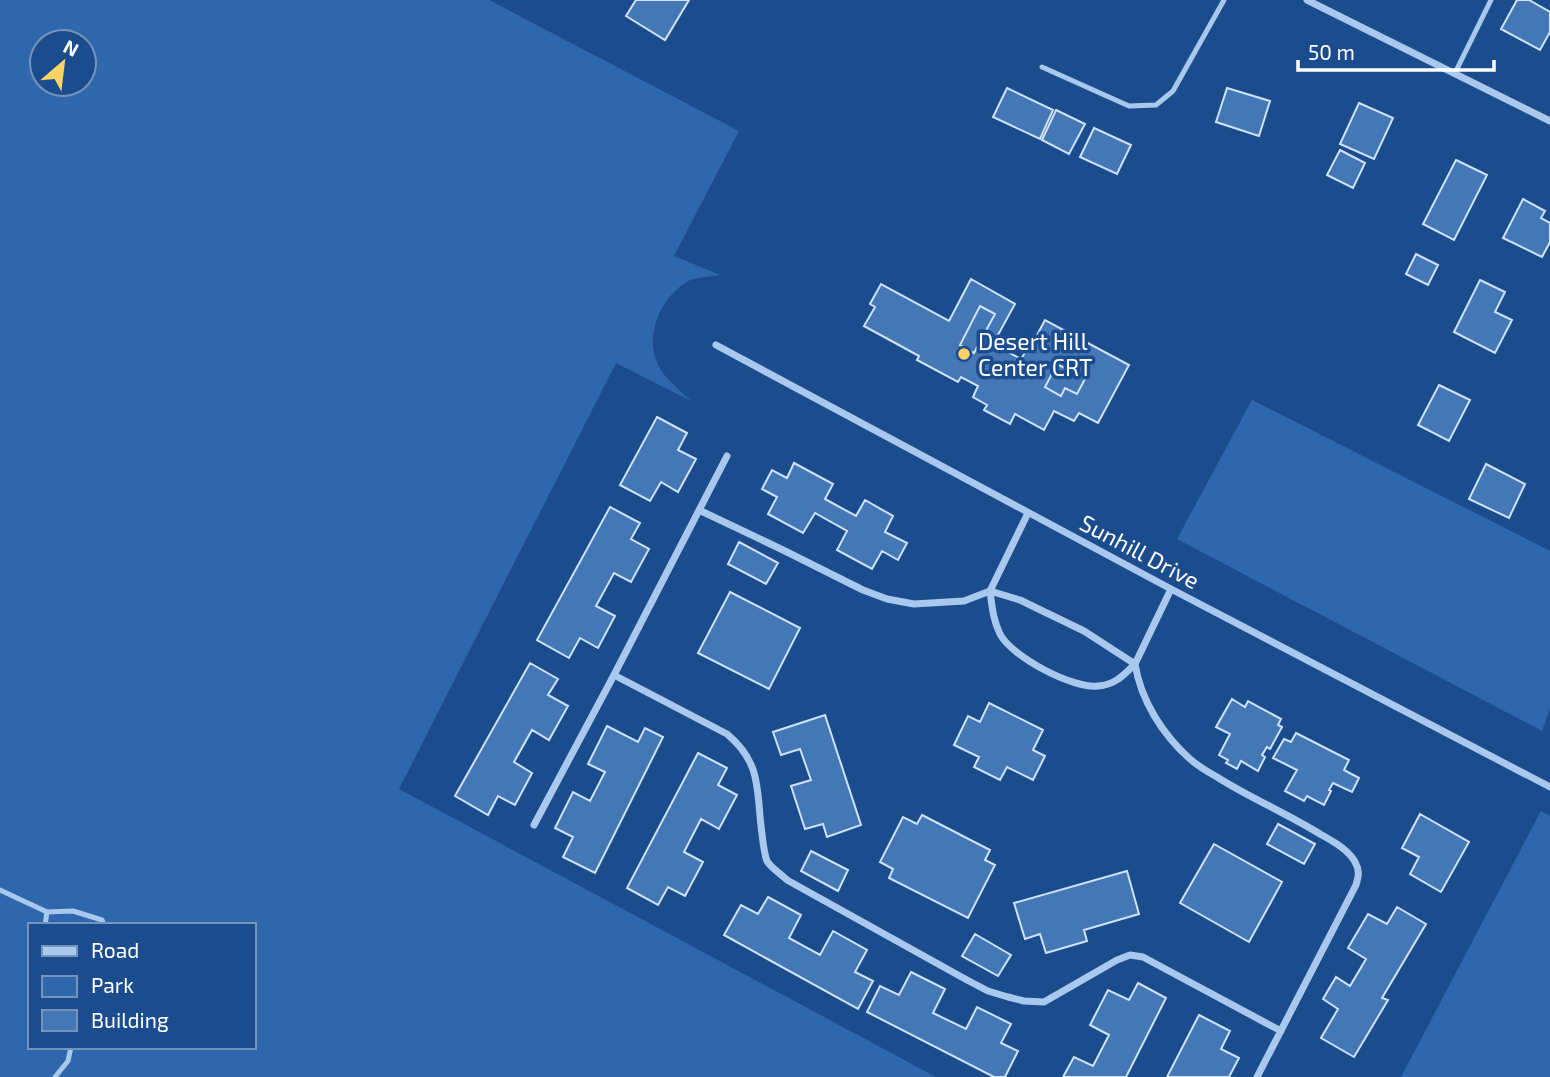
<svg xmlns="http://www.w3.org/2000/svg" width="1550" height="1077" font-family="'Exo 2',sans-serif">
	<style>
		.green { fill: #2f67ac; fill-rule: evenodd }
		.building { fill: #4477b6; stroke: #cfe2fa; stroke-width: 2; fill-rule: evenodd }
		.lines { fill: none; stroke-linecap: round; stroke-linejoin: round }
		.lane { stroke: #a9c8ee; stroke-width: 5 }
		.street { stroke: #a9c8ee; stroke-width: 7 }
		.poi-dot { fill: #fed366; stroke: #1b4d8e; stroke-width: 2.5 }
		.labels { text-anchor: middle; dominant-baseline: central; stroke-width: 7; stroke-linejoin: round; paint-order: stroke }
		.poi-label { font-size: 23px; fill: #fff; stroke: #1b4d8e; text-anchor: start }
		.street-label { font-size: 23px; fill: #fff; stroke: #1b4d8e }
	</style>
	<rect width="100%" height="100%" fill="#1b4d8e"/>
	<path class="green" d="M 0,0 L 489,0 L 739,131 L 674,256 L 720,275 C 710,277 696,277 688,281 C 660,298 644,336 658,365 C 665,379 681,391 691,401 L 616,363 L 399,789 L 936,1077 L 0,1077 ZM 42,42 L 84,42 L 84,84 L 42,84 ZM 30,925 L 254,925 L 254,1047 L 30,1047 Z
		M 1252,400 L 1550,551 L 1550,708 L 1542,731 L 1177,539 Z
		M 1541,811 L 1550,816 L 1550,1077 L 1401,1077 Z"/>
	<path class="building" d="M 636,0 L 689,0 L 665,40 L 626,16 Z
		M 1517,0 L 1529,0 L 1550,12 L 1550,32 L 1540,50 L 1501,29 Z
		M 1007,88 L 1053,110 L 1040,139 L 993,117 Z
		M 1227,88 L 1270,101 L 1259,136 L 1216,122 Z
		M 1359,103 L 1393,118 L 1374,159 L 1340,144 Z
		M 1056,110 L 1085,124 L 1069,154 L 1042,140 Z
		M 1094,128 L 1131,145 L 1117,174 L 1080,157 Z
		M 1340,150 L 1365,163 L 1353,188 L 1327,175 Z
		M 1456,160 L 1487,175 L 1454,240 L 1423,224 Z
		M 1523,199 L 1545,211 L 1541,218 L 1550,223 L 1550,242 L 1542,257 L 1503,238 Z
		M 1416,254 L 1438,265 L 1428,285 L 1406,274 Z
		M 971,279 L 1015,304 L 993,344 L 1021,359 L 1026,351 L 1028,352 L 1045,320 L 1129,365 L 1098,423 L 1079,413 L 1074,421 L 1054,411 L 1044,430 L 1015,414 L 1010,424 L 984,410 L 987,405 L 973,397 L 978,386 L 961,377 L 958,382 L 917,360 L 919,356 L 864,326 L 875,307 L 870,304 L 881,284 L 949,321 ZM 980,306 L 995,314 L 974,353 L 960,345 ZM 1057,364 L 1085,379 L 1077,394 L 1065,388 L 1061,396 L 1045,387 Z
		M 1480,280 L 1505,292 L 1495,312 L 1512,320 L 1495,353 L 1454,332 Z
		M 980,306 L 995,314 L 974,353 L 960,345 Z
		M 1057,364 L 1085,379 L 1077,394 L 1065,388 L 1061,396 L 1045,387 Z
		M 1439,385 L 1470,400 L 1449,441 L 1418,425 Z
		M 657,417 L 687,433 L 678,450 L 696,459 L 678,492 L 661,482 L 650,501 L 620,485 Z
		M 794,463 L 833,484 L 825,499 L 856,516 L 865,500 L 893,516 L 885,532 L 907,543 L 898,560 L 882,551 L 872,569 L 837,550 L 847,531 L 815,513 L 803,533 L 768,514 L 777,497 L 762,489 L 772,470 L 787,478 Z
		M 1486,464 L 1525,484 L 1509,518 L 1469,499 Z
		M 610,507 L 640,523 L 631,539 L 649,549 L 631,582 L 614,573 L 596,606 L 615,616 L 598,648 L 580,638 L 569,658 L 537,640 Z
		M 739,542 L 778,563 L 766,584 L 728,564 Z
		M 730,592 L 800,628 L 769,689 L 698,653 Z
		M 530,663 L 558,679 L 548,695 L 568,706 L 549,740 L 532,730 L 514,762 L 532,773 L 515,805 L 498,796 L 488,815 L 455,796 Z
		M 1232,699 L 1245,707 L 1248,701 L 1281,719 L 1278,725 L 1282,727 L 1270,749 L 1267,747 L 1262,755 L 1265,757 L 1258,771 L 1241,761 L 1237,769 L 1226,763 L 1228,760 L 1219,755 L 1230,734 L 1216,727 Z
		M 989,703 L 1043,730 L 1033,750 L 1045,756 L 1033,780 L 1007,767 L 1000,780 L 974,767 L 979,757 L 954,745 L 968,716 L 980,722 Z
		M 825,715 L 861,825 L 827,837 L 823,824 L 805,829 L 791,786 L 811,780 L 800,749 L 781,755 L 773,732 Z
		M 607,726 L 638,742 L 645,728 L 663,737 L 595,873 L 563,857 L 573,837 L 555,828 L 573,792 L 590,801 L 605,772 L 588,764 Z
		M 1296,733 L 1349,760 L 1344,770 L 1359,778 L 1352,792 L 1333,783 L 1329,790 L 1331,791 L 1324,805 L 1307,796 L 1304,801 L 1285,791 L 1297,770 L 1273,758 L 1284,739 L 1291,742 Z
		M 698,753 L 727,768 L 718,785 L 737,795 L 719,829 L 701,819 L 684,852 L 703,862 L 685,896 L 668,887 L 658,905 L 627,888 Z
		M 1420,814 L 1469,842 L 1441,892 L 1410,874 L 1419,857 L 1402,848 Z
		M 922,815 L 990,850 L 985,860 L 995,865 L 968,918 L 889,878 L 893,869 L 880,862 L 903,817 L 917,824 Z
		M 1278,824 L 1315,844 L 1304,864 L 1267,844 Z
		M 1214,844 L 1282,882 L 1249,942 L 1180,903 Z
		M 811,851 L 848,870 L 838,891 L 801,871 Z
		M 1127,871 L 1139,914 L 1084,930 L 1087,941 L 1046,953 L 1040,934 L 1025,939 L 1014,903 Z
		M 768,897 L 801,915 L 789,938 L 820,955 L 833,931 L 867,950 L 855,972 L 873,981 L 858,1009 L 724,935 L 741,905 L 758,914 Z
		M 1397,907 L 1426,924 L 1382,998 L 1388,1000 L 1354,1057 L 1321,1038 L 1338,1009 L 1323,999 L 1336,977 L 1350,986 L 1366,959 L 1348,948 L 1368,914 L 1387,924 Z
		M 975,934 L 1011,955 L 998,976 L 962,956 Z
		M 911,972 L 945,989 L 933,1013 L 966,1029 L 977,1007 L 1011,1024 L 1001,1043 L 1018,1051 L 1005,1077 L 994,1077 L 867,1012 L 880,986 L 899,995 Z
		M 1138,983 L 1166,998 L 1126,1077 L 1063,1077 L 1074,1057 L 1093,1066 L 1109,1035 L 1090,1025 L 1108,990 L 1129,1000 Z
		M 1199,1015 L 1230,1031 L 1221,1049 L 1239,1058 L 1229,1077 L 1167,1077 Z"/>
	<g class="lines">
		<path class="lane" d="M 1042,67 L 1129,106 L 1156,105 L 1173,91 L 1224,0
			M 1455,73 L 1491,0
			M 0,890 L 47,912 L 73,911 L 102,920 L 104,925
			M 45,925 L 47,912
			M 55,1077 L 68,1061 L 71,1047"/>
		<path class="street" d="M 1307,0 L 1550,121
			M 716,345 L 1171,589 L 1550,787
			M 699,510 L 783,550 L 863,590 L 887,599 L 914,604 L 964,601 L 990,591 L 1028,513
			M 1171,589 L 1135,664 C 1141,701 1163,735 1190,759 C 1198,766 1208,772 1217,777 C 1250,798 1286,813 1320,834 C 1332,841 1350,850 1356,864 C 1360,871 1358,878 1356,885 L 1257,1077
			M 990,591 L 1020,600 L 1084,631 L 1135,664 C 1124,675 1115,685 1098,686 C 1073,689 1012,657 1000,634 C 993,620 992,606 990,591 Z
			M 614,675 L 727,734 C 763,764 756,792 762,834 C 763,842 764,853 767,861 C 771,868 781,874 787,880 L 967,980 L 988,991 L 1008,997 L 1024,1001 L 1044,1002 L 1117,960 L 1130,955 L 1143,957 L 1281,1031
			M 534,825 L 614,675 L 727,456"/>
	</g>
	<circle class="poi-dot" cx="964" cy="354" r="7"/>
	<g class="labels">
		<g class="poi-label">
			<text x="978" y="341">Desert Hill<tspan x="978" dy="26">Center CRT</tspan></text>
		</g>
		<g class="street-label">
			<text transform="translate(1140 551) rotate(28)">Sunhill Drive</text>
		</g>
	</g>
	<rect x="28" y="923" width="228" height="126" fill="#1b4d8e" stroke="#7694bb" stroke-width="2"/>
	<rect x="42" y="946" width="35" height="10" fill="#a9c8ee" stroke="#7694bb" stroke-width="2"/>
	<text x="91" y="958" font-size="21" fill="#ffffff">Road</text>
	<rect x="42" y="976" width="35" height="21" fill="#2f67ac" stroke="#7694bb" stroke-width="2"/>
	<text x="91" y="993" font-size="21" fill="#ffffff">Park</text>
	<rect x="42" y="1010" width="35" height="21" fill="#4477b6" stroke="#7694bb" stroke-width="2"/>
	<text x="91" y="1028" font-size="21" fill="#ffffff">Building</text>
	<g transform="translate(63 63) rotate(28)"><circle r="33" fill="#1b4d8e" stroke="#7694bb" stroke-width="2"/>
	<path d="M0-5L12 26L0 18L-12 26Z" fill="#fed366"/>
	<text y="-10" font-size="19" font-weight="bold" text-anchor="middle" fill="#ffffff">N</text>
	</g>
	<path d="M1298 60v10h196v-10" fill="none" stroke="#ffffff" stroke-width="3.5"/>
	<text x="1308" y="60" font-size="21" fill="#ffffff" stroke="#1b4d8e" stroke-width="5" paint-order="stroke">50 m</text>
</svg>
